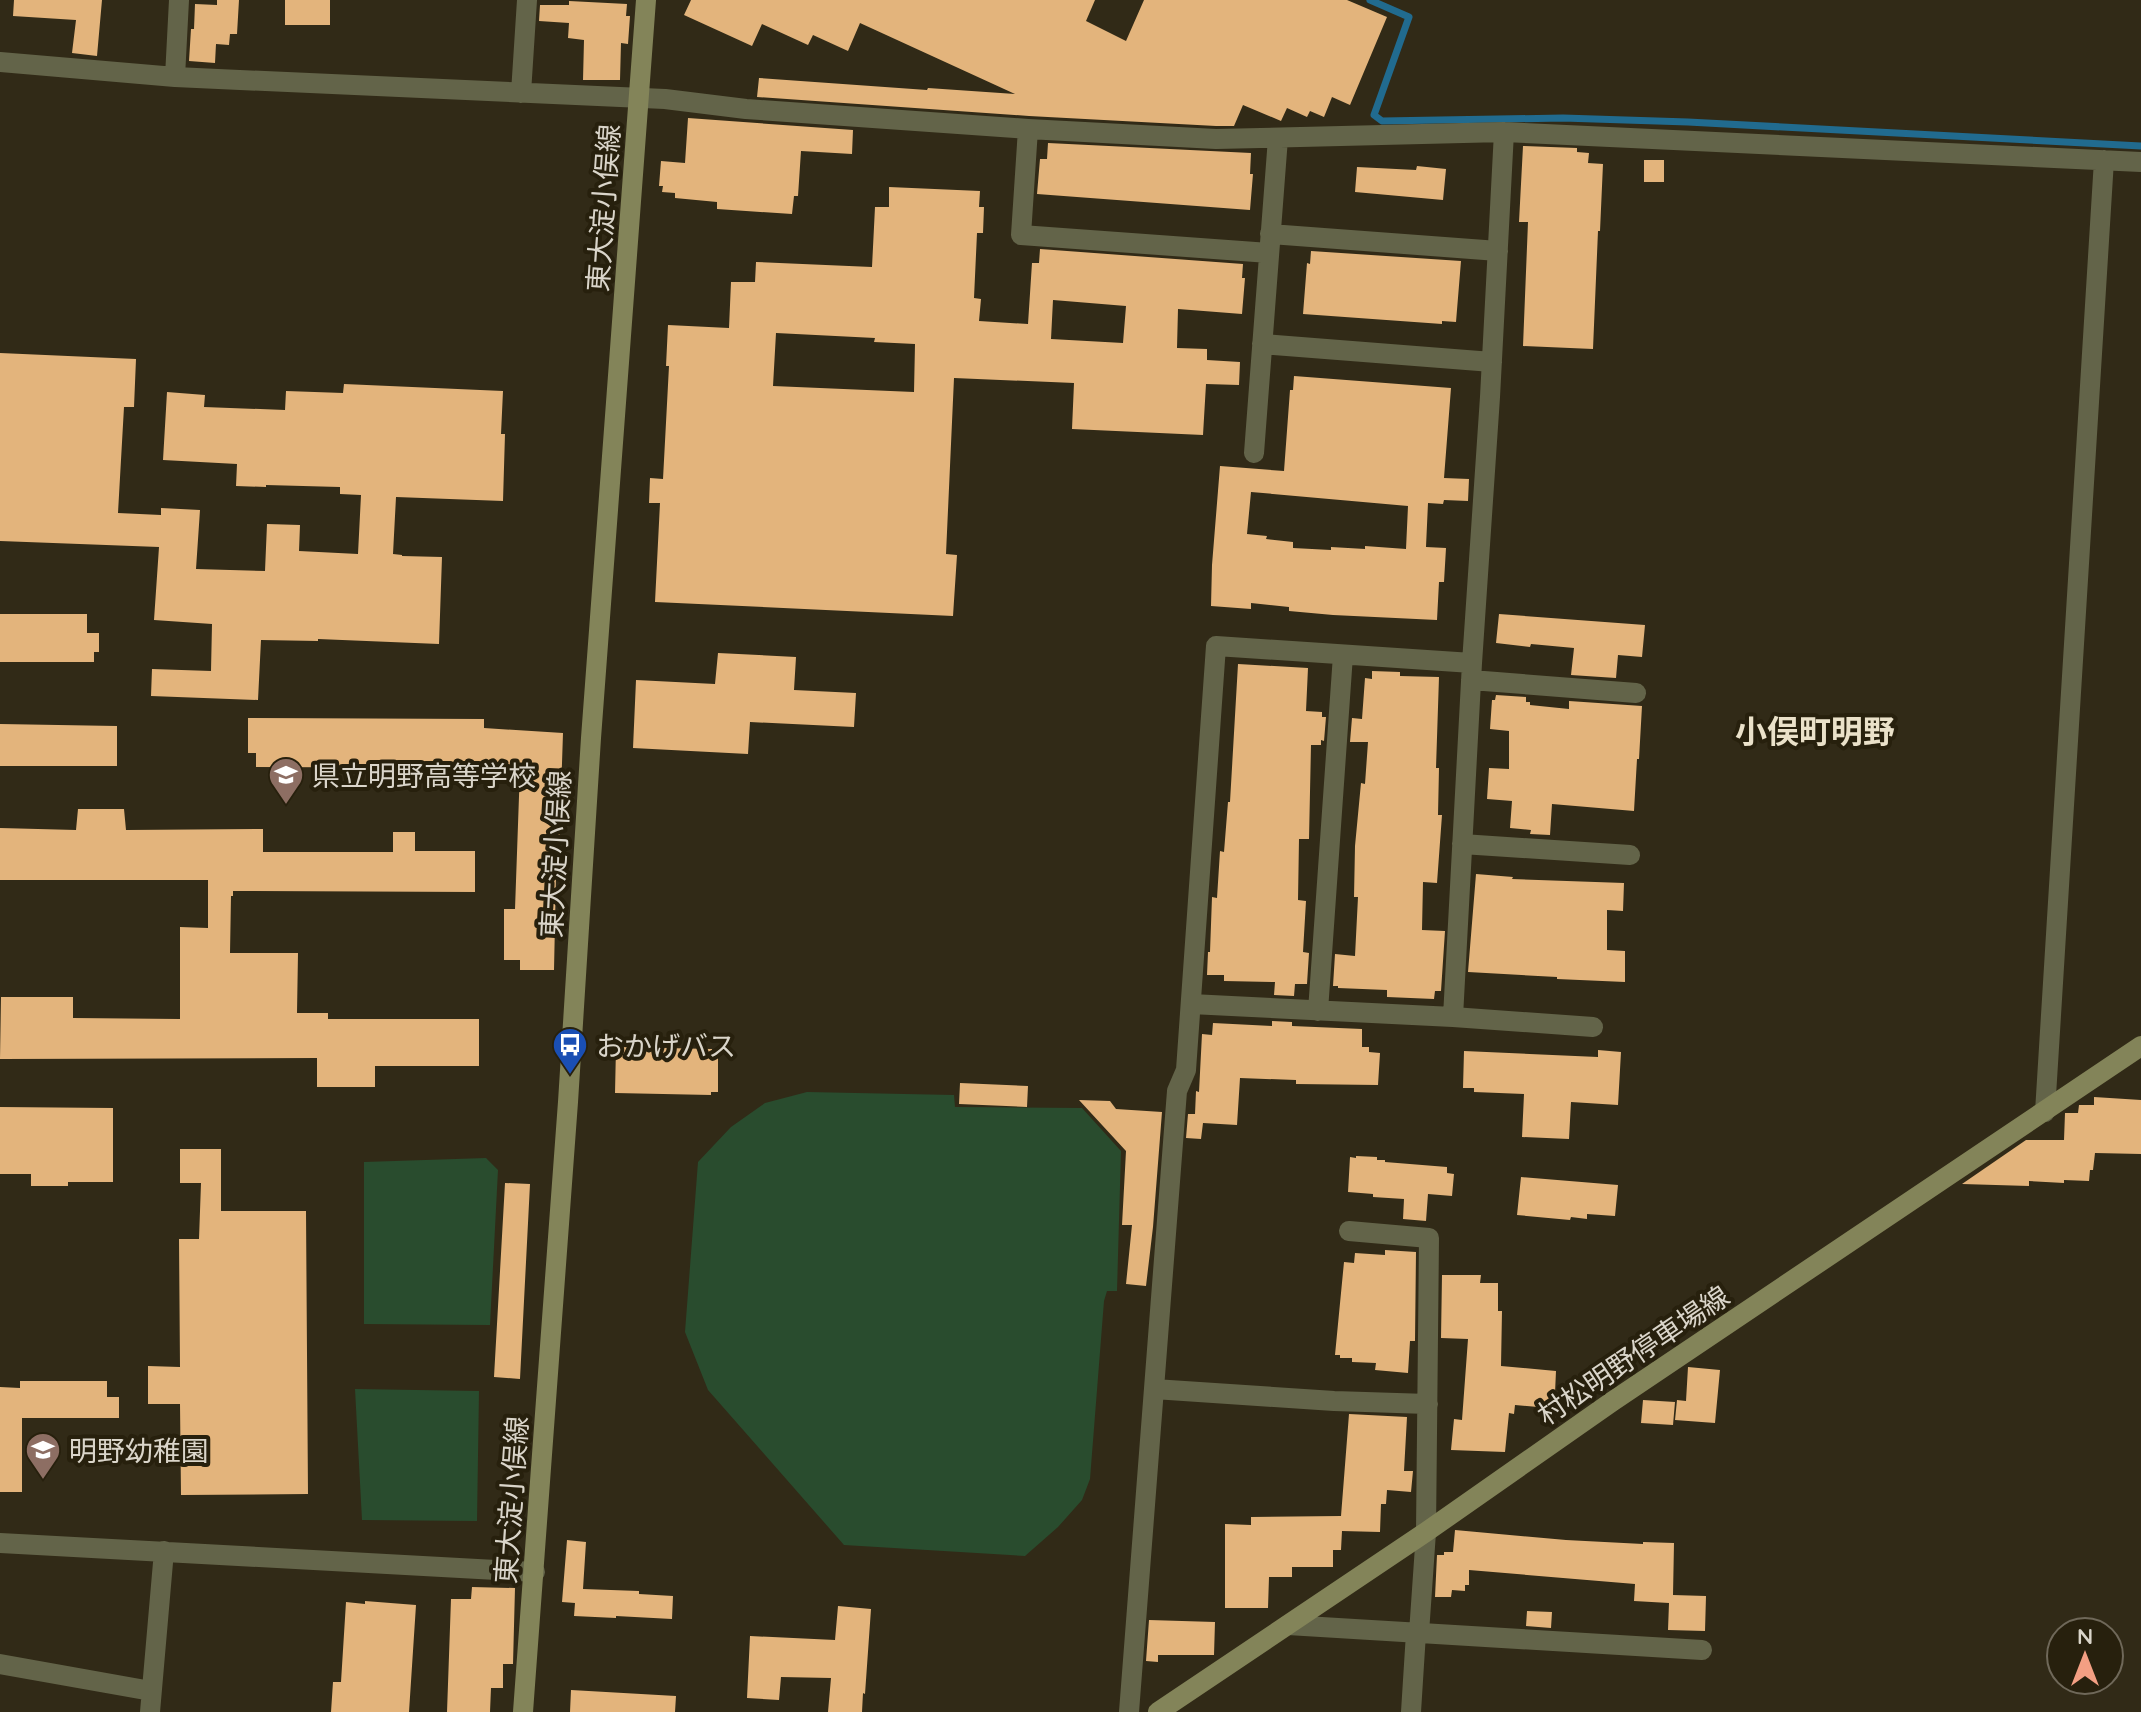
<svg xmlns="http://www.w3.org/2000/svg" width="2141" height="1712" font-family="Quicksand,'Noto Sans JP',sans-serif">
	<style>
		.green { fill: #294c2e }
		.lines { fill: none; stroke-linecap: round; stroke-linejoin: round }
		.stream { stroke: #216b8f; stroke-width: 7 }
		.building { fill: #e3b47c; fill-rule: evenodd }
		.street { stroke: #636449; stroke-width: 20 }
		.secondary { stroke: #838459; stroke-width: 20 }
		.labels { text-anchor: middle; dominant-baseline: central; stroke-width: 8; stroke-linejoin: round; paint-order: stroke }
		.street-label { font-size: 28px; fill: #dad5ca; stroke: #27200d }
		.poi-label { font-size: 28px; fill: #dad5ca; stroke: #27200d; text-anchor: start }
		.quarter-label { font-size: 32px; font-weight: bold; fill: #eae1c9; stroke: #27200d }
	</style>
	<rect width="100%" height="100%" fill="#312a17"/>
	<path class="green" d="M 807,1092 L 954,1095 L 955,1107 L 1082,1108 L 1121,1151 L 1117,1291 L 1107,1291 L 1104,1301 L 1090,1479 L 1082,1500 L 1058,1527 L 1025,1556 L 844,1545 L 708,1390 L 685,1332 L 698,1162 L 731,1127 L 765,1103 Z
		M 486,1158 L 498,1170 L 490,1325 L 364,1324 L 364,1162 Z
		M 355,1389 L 479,1391 L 477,1521 L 362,1520 Z"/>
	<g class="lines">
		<path class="stream" d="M 1370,0 L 1409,17 L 1374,115 L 1382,121 L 1563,118 L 1688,122 L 2141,146"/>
	</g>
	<path class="building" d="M 14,0 L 102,0 L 97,56 L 72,53 L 76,20 L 13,16 Z
		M 217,0 L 239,0 L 237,34 L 230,34 L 229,45 L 216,44 L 215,63 L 189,61 L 191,29 L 194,29 L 195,4 L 217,5 Z
		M 285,0 L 330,0 L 330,25 L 285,25 Z
		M 691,0 L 1095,0 L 1086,21 L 1126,41 L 1144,0 L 1347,0 L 1387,17 L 1350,105 L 1332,97 L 1324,117 L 1310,111 L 1307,117 L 1287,108 L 1281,121 L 1243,105 L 1234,126 L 1216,126 L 1029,116 L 757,97 L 759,78 L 927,90 L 928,88 L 1015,94 L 860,23 L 848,51 L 813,35 L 808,45 L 762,24 L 752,46 L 684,15 Z
		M 569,1 L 627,4 L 626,16 L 630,16 L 628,44 L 621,43 L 620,80 L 583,80 L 584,40 L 568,38 L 569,23 L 539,21 L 540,5 L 569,5 Z
		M 688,118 L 853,130 L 852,154 L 801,151 L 798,196 L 794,196 L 792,214 L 717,209 L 717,202 L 675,198 L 675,193 L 662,192 L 663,186 L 659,186 L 661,161 L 685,163 Z
		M 1048,143 L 1251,153 L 1250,174 L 1253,174 L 1250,210 L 1037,194 L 1040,159 L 1047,159 Z
		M 1523,146 L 1577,148 L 1577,152 L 1589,153 L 1588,163 L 1603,164 L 1600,231 L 1598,231 L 1593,349 L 1523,346 L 1528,222 L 1519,222 Z
		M 1644,160 L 1664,160 L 1664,182 L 1644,182 Z
		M 1417,166 L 1446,169 L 1443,200 L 1355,192 L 1357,167 L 1416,170 Z
		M 889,187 L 980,191 L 979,207 L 984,207 L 983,233 L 977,233 L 974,298 L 981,299 L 979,321 L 1028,324 L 1032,263 L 1039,263 L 1040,249 L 1243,264 L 1242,278 L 1245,278 L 1242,314 L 1178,309 L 1177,348 L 1207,349 L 1207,360 L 1240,362 L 1239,385 L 1206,384 L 1203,435 L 1072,429 L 1074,383 L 954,378 L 946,554 L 957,555 L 953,616 L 655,602 L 660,503 L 649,503 L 650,478 L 663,479 L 669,366 L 666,366 L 668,325 L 729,328 L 731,282 L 755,282 L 756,262 L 872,267 L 875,207 L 889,207 ZM 1053,300 L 1126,306 L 1123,343 L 1051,339 ZM 776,333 L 875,338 L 874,342 L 915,344 L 914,392 L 773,386 Z
		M 1311,251 L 1461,261 L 1456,322 L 1442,321 L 1442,324 L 1303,314 L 1307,263 L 1310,264 Z
		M 0,353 L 136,359 L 134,407 L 124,407 L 118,513 L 161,515 L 161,508 L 200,510 L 196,569 L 265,571 L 267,524 L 300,525 L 299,551 L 358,554 L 361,495 L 340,494 L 340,487 L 266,485 L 266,487 L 236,486 L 237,464 L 163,460 L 167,392 L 205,395 L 204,407 L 285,410 L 286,391 L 343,393 L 344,384 L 503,391 L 501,434 L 505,434 L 503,501 L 396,497 L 393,554 L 402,555 L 402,556 L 442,557 L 439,644 L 318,639 L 318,641 L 261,640 L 258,700 L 151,696 L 152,669 L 211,671 L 212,624 L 154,620 L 159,547 L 0,541 Z
		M 1294,376 L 1451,388 L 1444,478 L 1469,479 L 1468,501 L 1444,500 L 1443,504 L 1428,503 L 1426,547 L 1446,548 L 1444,582 L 1439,582 L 1437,620 L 1333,615 L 1289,611 L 1289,607 L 1251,603 L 1251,609 L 1211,606 L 1212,565 L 1220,466 L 1284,471 L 1290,390 L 1293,390 ZM 1251,492 L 1408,506 L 1406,549 L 1365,546 L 1365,549 L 1331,547 L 1331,550 L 1293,548 L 1293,542 L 1266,539 L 1267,536 L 1247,534 Z
		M 0,614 L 87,614 L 87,633 L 99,633 L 99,652 L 94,652 L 94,662 L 0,662 Z
		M 1499,614 L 1645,625 L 1642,657 L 1618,655 L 1616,678 L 1571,675 L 1574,648 L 1531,644 L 1530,647 L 1496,643 Z
		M 718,653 L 796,657 L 794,690 L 856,693 L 854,727 L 750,722 L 748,754 L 633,748 L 636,680 L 715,684 Z
		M 1238,664 L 1308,668 L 1306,711 L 1322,712 L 1322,717 L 1326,717 L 1324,741 L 1321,740 L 1321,745 L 1311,745 L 1309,839 L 1299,839 L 1298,900 L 1306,901 L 1303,952 L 1309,953 L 1307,984 L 1295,984 L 1294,996 L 1274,995 L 1275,982 L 1224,981 L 1224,975 L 1207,975 L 1208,952 L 1210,952 L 1212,897 L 1217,898 L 1220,851 L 1224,852 L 1228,802 L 1230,802 Z
		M 1372,671 L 1400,672 L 1400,676 L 1439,677 L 1436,768 L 1439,768 L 1438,815 L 1442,815 L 1437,883 L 1423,882 L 1422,930 L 1445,931 L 1441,991 L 1435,991 L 1434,999 L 1387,997 L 1387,990 L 1338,988 L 1338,986 L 1333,986 L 1335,954 L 1355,956 L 1358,897 L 1354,897 L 1355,846 L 1361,783 L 1365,784 L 1368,742 L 1350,742 L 1352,718 L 1362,719 L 1365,678 L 1372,679 Z
		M 1496,695 L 1526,697 L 1526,702 L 1530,702 L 1530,705 L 1569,709 L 1569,701 L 1642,706 L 1639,759 L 1637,759 L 1634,811 L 1552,804 L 1550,835 L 1530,834 L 1531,830 L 1510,828 L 1512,801 L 1487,799 L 1489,768 L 1509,769 L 1509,731 L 1490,729 L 1492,700 L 1495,700 Z
		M 248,718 L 484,719 L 484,728 L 563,733 L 559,854 L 557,875 L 556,875 L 554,970 L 520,970 L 520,960 L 504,960 L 504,909 L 515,909 L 520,768 L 256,767 L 256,753 L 248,753 Z
		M 0,724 L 117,726 L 117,766 L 0,766 Z
		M 78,809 L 124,809 L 126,830 L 263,829 L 263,852 L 393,852 L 393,832 L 415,832 L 415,851 L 475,851 L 475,892 L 233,891 L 233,896 L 231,896 L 230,953 L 298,953 L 297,1013 L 328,1013 L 328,1019 L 479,1019 L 479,1066 L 375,1066 L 375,1087 L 317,1087 L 317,1058 L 0,1059 L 1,997 L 73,997 L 73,1018 L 180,1019 L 180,927 L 208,928 L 208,880 L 0,880 L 0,828 L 76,830 Z
		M 1476,874 L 1513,877 L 1512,879 L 1624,883 L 1623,911 L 1607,910 L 1607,950 L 1625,951 L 1625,982 L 1557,979 L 1557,977 L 1468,972 Z
		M 1272,1021 L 1292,1022 L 1292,1026 L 1362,1029 L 1362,1047 L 1369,1047 L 1369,1052 L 1380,1053 L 1378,1085 L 1296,1084 L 1296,1080 L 1240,1078 L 1237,1125 L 1203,1123 L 1201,1139 L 1186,1138 L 1188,1114 L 1195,1114 L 1196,1091 L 1199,1092 L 1202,1034 L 1212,1035 L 1213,1023 L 1272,1026 Z
		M 616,1047 L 712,1049 L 712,1057 L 718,1057 L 718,1092 L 711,1092 L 711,1095 L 615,1093 Z
		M 1598,1050 L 1621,1052 L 1618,1105 L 1571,1102 L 1569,1139 L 1522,1137 L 1524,1094 L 1474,1092 L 1474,1088 L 1463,1088 L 1464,1051 L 1598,1057 Z
		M 960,1083 L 1028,1086 L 1027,1107 L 959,1104 Z
		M 2094,1097 L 2141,1100 L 2141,1154 L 2095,1153 L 2093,1170 L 2090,1170 L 2089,1181 L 2064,1180 L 2064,1183 L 2029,1181 L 2029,1186 L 1962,1184 L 2026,1140 L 2064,1140 L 2065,1113 L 2078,1113 L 2079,1105 L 2094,1105 Z
		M 1079,1100 L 1110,1101 L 1116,1109 L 1162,1112 L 1153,1227 L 1146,1286 L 1126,1284 L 1132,1225 L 1122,1225 L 1126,1151 Z
		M 0,1107 L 113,1108 L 113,1182 L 68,1182 L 68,1186 L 31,1186 L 31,1174 L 0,1174 Z
		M 180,1149 L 221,1149 L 221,1211 L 306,1211 L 308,1494 L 181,1495 L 180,1404 L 148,1404 L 148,1366 L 180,1367 L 179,1239 L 199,1239 L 201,1183 L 180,1183 Z
		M 1356,1156 L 1377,1157 L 1377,1160 L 1385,1160 L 1385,1162 L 1447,1167 L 1447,1173 L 1454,1174 L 1452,1196 L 1428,1194 L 1426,1221 L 1403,1219 L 1404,1199 L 1373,1197 L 1373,1194 L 1348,1192 L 1350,1157 L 1356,1158 Z
		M 1521,1177 L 1618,1185 L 1615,1216 L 1587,1214 L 1587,1219 L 1571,1217 L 1570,1220 L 1517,1215 Z
		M 505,1183 L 530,1184 L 520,1379 L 494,1377 Z
		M 1385,1250 L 1416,1252 L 1415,1341 L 1410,1341 L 1408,1373 L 1375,1370 L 1376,1363 L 1352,1362 L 1352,1358 L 1340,1358 L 1340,1355 L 1335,1355 L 1344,1262 L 1354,1263 L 1355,1253 L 1385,1255 Z
		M 1442,1275 L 1481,1275 L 1480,1283 L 1498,1283 L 1498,1311 L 1502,1311 L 1501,1366 L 1556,1371 L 1555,1393 L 1550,1393 L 1549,1408 L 1515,1405 L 1514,1414 L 1509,1413 L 1505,1452 L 1451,1450 L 1454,1419 L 1462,1420 L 1468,1339 L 1441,1338 Z
		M 1688,1367 L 1720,1370 L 1715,1423 L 1675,1420 L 1677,1400 L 1686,1401 Z
		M 20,1381 L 107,1381 L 107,1397 L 119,1397 L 119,1418 L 22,1418 L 22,1492 L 0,1492 L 0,1387 L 20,1388 Z
		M 1643,1400 L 1675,1402 L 1673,1425 L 1641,1423 Z
		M 1349,1414 L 1407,1417 L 1404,1471 L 1413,1471 L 1411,1492 L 1387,1490 L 1386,1504 L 1381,1504 L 1380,1532 L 1342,1531 L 1341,1550 L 1333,1550 L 1333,1567 L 1292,1567 L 1292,1577 L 1269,1577 L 1268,1608 L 1225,1608 L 1225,1524 L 1251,1525 L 1251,1517 L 1341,1516 Z
		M 1455,1530 L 1566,1540 L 1643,1544 L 1643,1542 L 1674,1543 L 1673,1595 L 1706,1596 L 1705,1631 L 1668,1630 L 1669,1603 L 1634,1601 L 1635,1584 L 1469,1570 L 1469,1585 L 1465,1585 L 1465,1591 L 1452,1590 L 1451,1597 L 1435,1597 L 1437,1555 L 1444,1555 L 1444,1552 L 1453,1552 Z
		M 567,1540 L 586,1542 L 583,1589 L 639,1591 L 639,1594 L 673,1596 L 672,1619 L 616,1616 L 616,1618 L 574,1616 L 575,1603 L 562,1602 Z
		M 472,1587 L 515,1588 L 513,1664 L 503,1664 L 503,1688 L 491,1688 L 490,1712 L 447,1712 L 451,1599 L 471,1599 Z
		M 365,1601 L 416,1605 L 409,1712 L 331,1712 L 333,1682 L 341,1682 L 346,1602 L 365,1604 Z
		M 838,1606 L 871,1609 L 865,1694 L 863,1693 L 862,1712 L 828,1712 L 831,1678 L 781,1677 L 779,1700 L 747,1698 L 750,1636 L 835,1640 Z
		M 1527,1611 L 1552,1612 L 1551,1628 L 1526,1626 Z
		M 1149,1620 L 1215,1622 L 1214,1655 L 1158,1655 L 1158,1662 L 1146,1661 Z
		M 571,1690 L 676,1696 L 675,1712 L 570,1712 Z"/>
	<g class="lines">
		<path class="street" d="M 0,62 L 175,77 L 665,99 L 746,109 L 1028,129 L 1216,139 L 1504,132 L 2141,162
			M 175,77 L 179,0
			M 521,93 L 527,0
			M 1028,129 L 1021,235 L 1269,253
			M 1270,234 L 1498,251
			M 1262,344 L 1492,362
			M 1254,453 L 1278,138
			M 1471,680 L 1636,693
			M 1462,844 L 1630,855
			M 1191,1004 L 1453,1017 L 1593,1027
			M 1318,1011 L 1343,655
			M 1453,1017 L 1472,663
			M 2045,1112 L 2104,160
			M 1349,1231 L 1429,1238 L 1426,1532 L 1419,1633
			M 1154,1389 L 1334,1401 L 1428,1404
			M 0,1543 L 535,1572
			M 1288,1625 L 1702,1650
			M 0,1664 L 151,1691
			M 150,1712 L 164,1551
			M 1129,1712 L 1177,1091 L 1186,1070 L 1216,646 L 1472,663 L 1490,397 L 1504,132
			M 1411,1712 L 1416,1633"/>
		<path class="secondary" d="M 523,1712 L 568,1102 L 591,738 L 646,0
			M 1158,1712 L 1426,1532 L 1613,1401 L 2141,1046"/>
	</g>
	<defs>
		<symbol id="school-pin" viewBox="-11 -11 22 30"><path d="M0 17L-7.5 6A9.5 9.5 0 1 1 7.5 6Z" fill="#8d6e63" stroke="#27200d"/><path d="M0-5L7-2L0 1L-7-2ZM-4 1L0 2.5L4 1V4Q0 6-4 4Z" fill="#fff"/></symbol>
		<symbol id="bus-pin" viewBox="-11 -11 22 30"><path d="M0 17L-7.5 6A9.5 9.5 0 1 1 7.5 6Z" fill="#1a4fb4" stroke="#27200d"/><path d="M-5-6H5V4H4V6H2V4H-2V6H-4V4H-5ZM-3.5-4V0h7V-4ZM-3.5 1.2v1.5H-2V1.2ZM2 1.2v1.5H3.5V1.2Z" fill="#fff"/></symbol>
	</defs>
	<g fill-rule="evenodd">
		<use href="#school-pin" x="266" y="755" width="40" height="54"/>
		<use href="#bus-pin" x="550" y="1025" width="40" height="54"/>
		<use href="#school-pin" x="23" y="1430" width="40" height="54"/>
	</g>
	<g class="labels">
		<g class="street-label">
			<text transform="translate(603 208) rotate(-86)">東大淀小俣線</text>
			<text transform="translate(555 854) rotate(-87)">東大淀小俣線</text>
			<text transform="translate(1633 1355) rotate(-34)">村松明野停車場線</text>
			<text transform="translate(511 1500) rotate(-86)">東大淀小俣線</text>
		</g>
		<g class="poi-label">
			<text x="312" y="775">県立明野高等学校</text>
			<text x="596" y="1045">おかげバス</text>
			<text x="69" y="1450">明野幼稚園</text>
		</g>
		<g class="quarter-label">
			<text x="1815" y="731">小俣町明野</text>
		</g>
	</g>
	<g transform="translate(2085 1656)"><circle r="38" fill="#27200d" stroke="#6f6859" stroke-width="2"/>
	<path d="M0-6L14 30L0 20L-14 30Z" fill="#f39f83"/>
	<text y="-12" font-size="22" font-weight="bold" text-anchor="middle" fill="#dad5ca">N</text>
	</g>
</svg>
